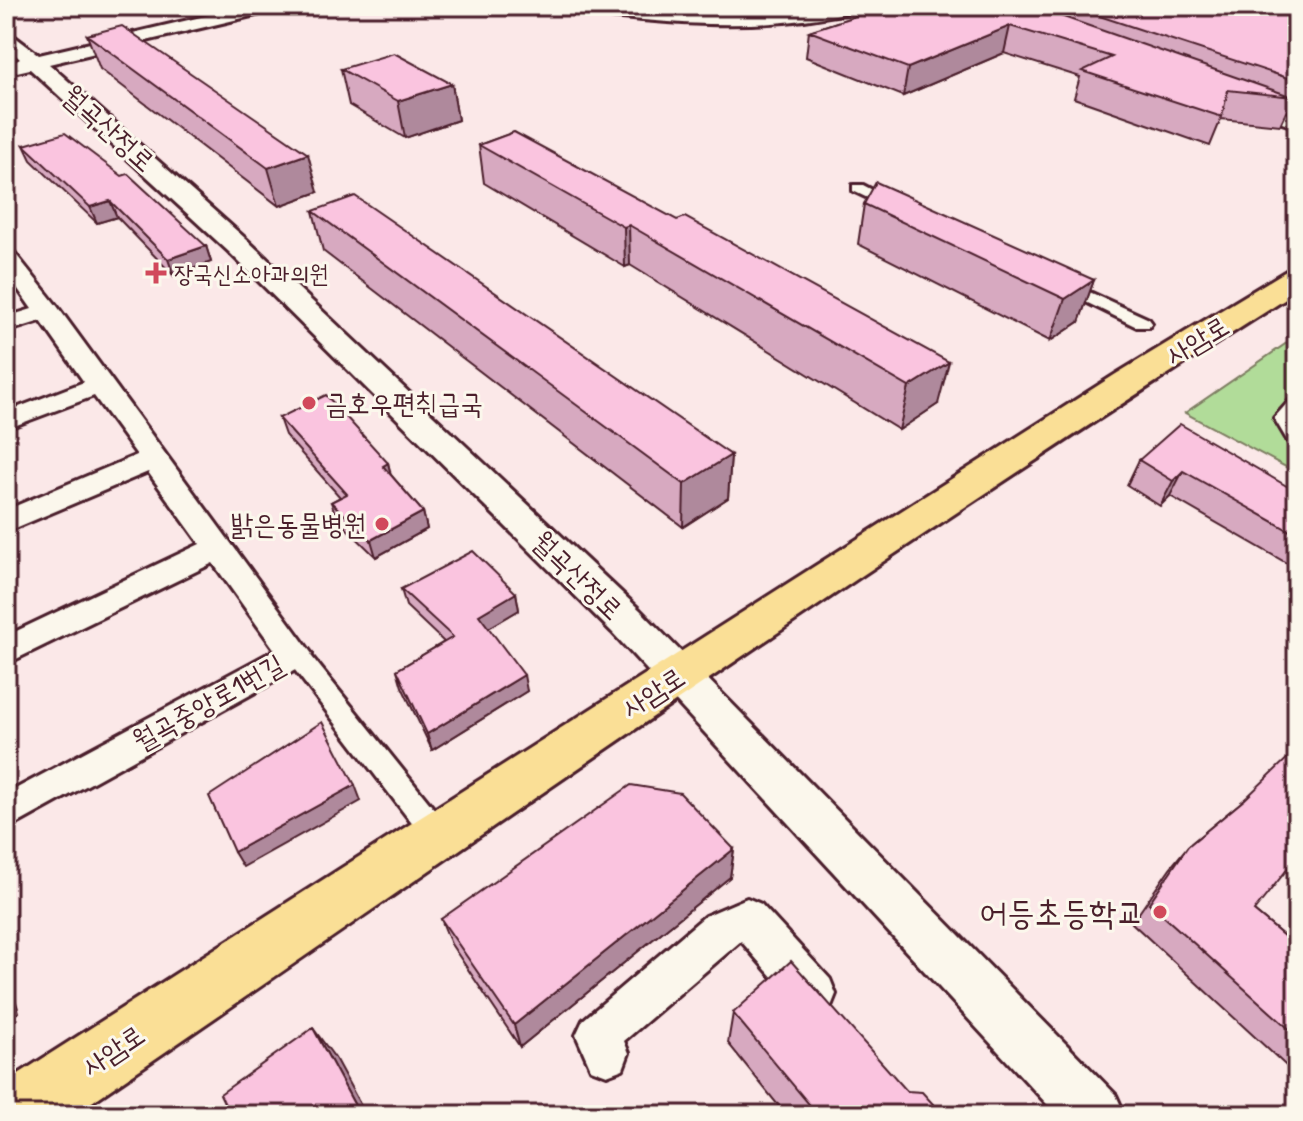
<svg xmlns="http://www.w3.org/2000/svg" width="1303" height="1121" font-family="'Patrick Hand','Poor Story',sans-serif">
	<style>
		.green { fill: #b1dc99; stroke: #7e7e62; stroke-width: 2 }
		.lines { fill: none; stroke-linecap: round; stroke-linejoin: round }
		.pedestrian-casing { stroke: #4a1f2b; stroke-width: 6 }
		.minor-casing { stroke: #4a1f2b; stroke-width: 6 }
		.tertiary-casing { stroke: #4a1f2b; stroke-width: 6 }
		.primary-casing { stroke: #4a1f2b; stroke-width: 6 }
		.pedestrian { fill: #fbf7ec; fill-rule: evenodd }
		.minor { fill: #fbf7ec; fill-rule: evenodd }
		.tertiary { fill: #fbf7ec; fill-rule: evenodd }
		.primary { fill: #fadf96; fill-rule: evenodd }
		.wall { fill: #d7a9c0; stroke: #4a1f2b; stroke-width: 2 }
		.shaded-wall { fill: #af899c; stroke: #4a1f2b; stroke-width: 2 }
		.building { fill: #fac4df; stroke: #4a1f2b; stroke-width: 2 }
		.poi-dot { fill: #d1495b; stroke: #fbf7ec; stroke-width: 3 }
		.labels { text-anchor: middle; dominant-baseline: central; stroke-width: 6; stroke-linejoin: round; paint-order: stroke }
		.far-poi-label { font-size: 24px; fill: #4a1f2b; stroke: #fbf7ec; text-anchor: start }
		.street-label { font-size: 28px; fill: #4a1f2b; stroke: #fbf7ec }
		.poi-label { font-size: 28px; fill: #4a1f2b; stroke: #fbf7ec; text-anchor: start }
		.near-poi-label { font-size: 34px; fill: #4a1f2b; stroke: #fbf7ec; text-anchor: end }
	</style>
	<rect width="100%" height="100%" fill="#fbe8e8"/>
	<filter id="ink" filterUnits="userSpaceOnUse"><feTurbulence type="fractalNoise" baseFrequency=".0125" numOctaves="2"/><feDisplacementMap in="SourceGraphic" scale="16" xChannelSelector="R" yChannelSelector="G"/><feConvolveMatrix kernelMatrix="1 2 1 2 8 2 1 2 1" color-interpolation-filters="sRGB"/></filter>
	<g filter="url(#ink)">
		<path class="green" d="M 1297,336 L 1297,473 L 1185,413 Z"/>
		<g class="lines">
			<defs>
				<path id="pedestrian" d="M 853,185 L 863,185 L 903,206 L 891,209 L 853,191 Z
					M 1061,279 L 1149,319 L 1152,323 L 1149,327 L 1137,327 L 1055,287 L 1055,281 Z
					M 1297,398 L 1294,419 L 1297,447 L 1290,445 L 1274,418 L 1290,400 Z
					M 296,644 L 304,647 L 447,825 L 451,834 L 447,843 L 437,847 L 427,843 L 288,661 L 284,654 L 288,647 Z"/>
				<path id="minor" d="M 1246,100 L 1297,117 L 1297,128 L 1240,109 L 1237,105 Z
					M 6,251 L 14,252 L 57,306 L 312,654 L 308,663 L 6,830 L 6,794 L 275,650 L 213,563 L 6,664 L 6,636 L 200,544 L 148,472 L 6,532 L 6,510 L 137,455 L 94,396 L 6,429 L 6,412 L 84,382 L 41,321 L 6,332 L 6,317 L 32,309 L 6,272 Z
					M 747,898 L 761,904 L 830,979 L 836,994 L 830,1009 L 815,1015 L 800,1009 L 741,941 L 624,1041 L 629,1053 L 623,1069 L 607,1075 L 591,1069 L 576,1035 L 583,1020 L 705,916 Z"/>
				<path id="tertiary" d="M 248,6 L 280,6 L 277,10 L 49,64 L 246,239 L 640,610 L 1116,1095 L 1125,1115 L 1057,1115 L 612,632 L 228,251 L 30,69 L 17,72 L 7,66 L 20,59 L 6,46 L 6,30 L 39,55 Z
					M 546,6 L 609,6 L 742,15 L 861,6 L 858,10 C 757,35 658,22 555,11 Z"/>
				<path id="primary" d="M 1297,268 L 1297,292 C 881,554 479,838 73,1115 L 6,1115 L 6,1082 L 1116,374 L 1286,271 Z"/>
			</defs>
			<use href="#pedestrian" class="pedestrian-casing"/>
			<use href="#minor" class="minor-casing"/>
			<use href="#tertiary" class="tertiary-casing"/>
			<use href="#primary" class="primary-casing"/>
			<use href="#pedestrian" class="pedestrian"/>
			<use href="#minor" class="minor"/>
			<use href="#tertiary" class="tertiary"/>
			<use href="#primary" class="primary"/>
		</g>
		<path class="wall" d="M 886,6 L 1297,6 L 1297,114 L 1287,110 L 1280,125 L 1221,119 L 1210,146 L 1074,98 L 1080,77 L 1004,53 L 903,96 L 806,57 L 809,31 Z
			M 87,35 L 318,192 L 279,206 L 100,69 Z
			M 341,69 L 452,84 L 458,120 L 405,138 L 349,105 Z
			M 514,132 L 938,404 L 899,430 L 630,265 L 625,267 L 484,183 L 479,145 Z
			M 24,145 L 206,246 L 211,262 L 174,276 L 117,217 L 97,223 L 31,160 Z
			M 864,204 L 1094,280 L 1079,322 L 1050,341 L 858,244 Z
			M 313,211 L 731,455 L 728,498 L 683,527 L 323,251 Z
			M 279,418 L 388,463 L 391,475 L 423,512 L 427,529 L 376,557 L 337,519 L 331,502 L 340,497 L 285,435 Z
			M 1139,460 L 1297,492 L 1297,598 L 1287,593 L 1295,568 L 1170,496 L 1160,506 L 1127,485 Z
			M 401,589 L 516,593 L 519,610 L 488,628 L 527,691 L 432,750 L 402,687 L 397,670 L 444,642 L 406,606 Z
			M 1245,799 L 1254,911 L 1297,947 L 1297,1076 L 1132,923 L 1170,868 L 1188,846 Z
			M 734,849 L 730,877 L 520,1047 L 451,944 L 441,919 Z
			M 733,1013 L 907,1091 L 943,1115 L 786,1115 L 728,1043 Z"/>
		<path class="shaded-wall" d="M 1010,26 L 1004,53 L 903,96 L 908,68 Z
			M 452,84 L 458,120 L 405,138 L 398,101 Z
			M 308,154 L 318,192 L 279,206 L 268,168 Z
			M 110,201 L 117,217 L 97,223 L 90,207 Z
			M 629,225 L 630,265 L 625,267 L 624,227 Z
			M 206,246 L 211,262 L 174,276 L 168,259 Z
			M 1094,280 L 1079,322 L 1050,341 L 1065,299 Z
			M 949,362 L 938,404 L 899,430 L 909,387 Z
			M 731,455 L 728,498 L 683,527 L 684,484 Z
			M 388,463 L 392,480 L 383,466 Z
			M 1183,471 L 1170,496 L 1160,506 L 1173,481 Z
			M 423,512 L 427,529 L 376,557 L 371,540 Z
			M 516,593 L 519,610 L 482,632 L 479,615 Z
			M 524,675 L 527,691 L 432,750 L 427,734 Z
			M 355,785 L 361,801 L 243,867 L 234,852 Z
			M 734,849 L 730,877 L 520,1047 L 514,1025 Z
			M 6,969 L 19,1012 L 6,1020 Z
			M 313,1028 L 335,1058 L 366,1115 L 360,1115 Z"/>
		<path class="building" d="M 886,6 L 1032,6 L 1293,97 L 1228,90 L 1222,117 L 1082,71 L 1112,57 L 1010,26 L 908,68 L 809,31 Z
			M 1069,6 L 1274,6 L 1297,13 L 1297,81 Z
			M 122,26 L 308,154 L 268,168 L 87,35 Z
			M 394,53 L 452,84 L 398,101 L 341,69 Z
			M 514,132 L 677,220 L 685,217 L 949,362 L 909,387 L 629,225 L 624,227 L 479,145 Z
			M 65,133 L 122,176 L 128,174 L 206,246 L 168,259 L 110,201 L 90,207 L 24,145 Z
			M 876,182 L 1094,280 L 1065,299 L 864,204 Z
			M 355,196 L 731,455 L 684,484 L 313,211 Z
			M 326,395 L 388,463 L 383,466 L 423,512 L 371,540 L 331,502 L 347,494 L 279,418 Z
			M 1180,424 L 1297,492 L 1297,535 L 1183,471 L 1173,481 L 1139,460 Z
			M 473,551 L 516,593 L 479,615 L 524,675 L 427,734 L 397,670 L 453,637 L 401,589 Z
			M 322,722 L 355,785 L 234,852 L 209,796 Z
			M 1297,749 L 1297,857 L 1254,911 L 1297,947 L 1297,1036 L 1149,903 L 1188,846 L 1245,799 Z
			M 631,785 L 680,793 L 734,849 L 514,1025 L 441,919 Z
			M 791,961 L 907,1091 L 922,1092 L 943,1115 L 818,1115 L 733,1013 Z
			M 313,1028 L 360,1115 L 230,1115 L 220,1094 Z"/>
	</g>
	<g class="poi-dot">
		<path d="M152 261h8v8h8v8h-8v8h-8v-8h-8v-8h8z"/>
		<circle cx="309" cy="403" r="8"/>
		<circle cx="382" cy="524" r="8"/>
		<circle cx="1160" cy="912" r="8"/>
	</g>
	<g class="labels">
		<g class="far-poi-label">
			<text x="174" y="273">장국신소아과의원</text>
		</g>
		<g class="street-label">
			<text transform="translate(109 128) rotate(42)">월곡산정로</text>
			<text transform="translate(1197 340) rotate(-31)">사암로</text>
			<text transform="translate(578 575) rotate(44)">월곡산정로</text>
			<text transform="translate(653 692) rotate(-33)">사암로</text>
			<text transform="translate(208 702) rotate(-29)">월곡중앙로1번길</text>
			<text transform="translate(113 1050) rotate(-34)">사암로</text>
		</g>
		<g class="poi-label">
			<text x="325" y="403">금호우편취급국</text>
			<text x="366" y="524" text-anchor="end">밝은동물병원</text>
		</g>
		<g class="near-poi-label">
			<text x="1144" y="912">어등초등학교</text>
		</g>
	</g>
	<rect width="1303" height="1121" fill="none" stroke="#fbf7ec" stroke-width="32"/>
	<rect x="16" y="16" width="1271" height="1089" fill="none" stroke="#4a1f2b" stroke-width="3" filter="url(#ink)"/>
</svg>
